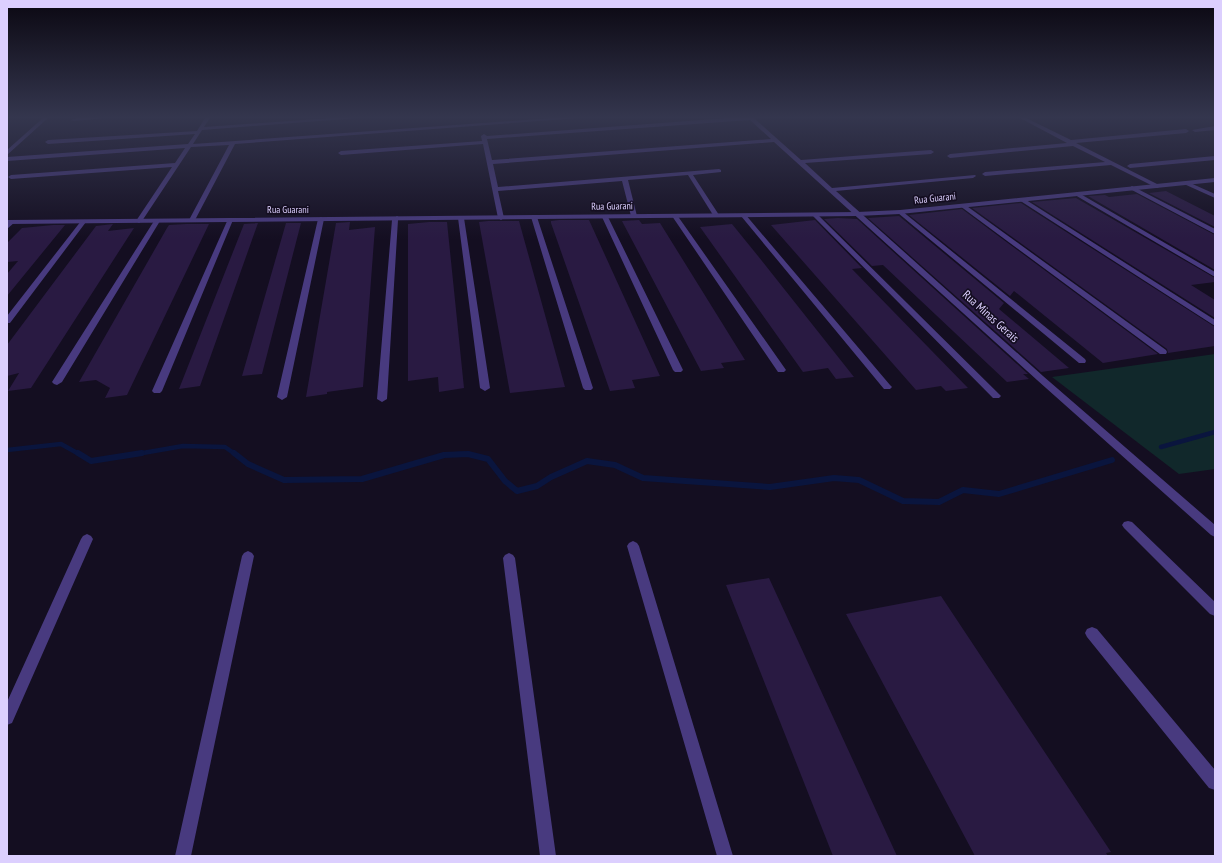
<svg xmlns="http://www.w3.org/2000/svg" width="1222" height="863" font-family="'PT Sans Narrow',sans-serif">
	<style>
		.green { fill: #11282b }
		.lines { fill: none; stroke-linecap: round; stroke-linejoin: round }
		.stream-far1 { stroke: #0a153e; stroke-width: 4.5 }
		.stream { stroke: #0a153e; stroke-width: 6 }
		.building { fill: #291a42 }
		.minor { fill: #483a7f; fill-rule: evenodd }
		.tertiary { fill: #483a7f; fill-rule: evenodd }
		.labels { text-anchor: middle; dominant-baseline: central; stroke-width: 3.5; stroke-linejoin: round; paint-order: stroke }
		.far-street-label { font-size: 10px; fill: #dccffe; stroke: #140e21 }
		.street-label { font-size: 12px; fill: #dccffe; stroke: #140e21 }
	</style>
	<rect width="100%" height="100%" fill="#140e21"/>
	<path class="green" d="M 1215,354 L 1215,469 L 1179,474 L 1052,377 Z"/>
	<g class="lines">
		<path class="stream-far1" d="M 1161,447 L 1215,432
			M 7,450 L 61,444 L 79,454
			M 137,454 L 183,446 L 225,447 L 235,454
			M 457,454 L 470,454"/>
		<path class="stream" d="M 78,453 L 91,461 L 142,453
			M 234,453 L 248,464 L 284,480 L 362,479 L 444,455 L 468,454 L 488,459 L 505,481 L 517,491 L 537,486 L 551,477 L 587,461 L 615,465 L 643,478 L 770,487 L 834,478 L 859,480 L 903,501 L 939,502 L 963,490 L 999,494 L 1112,460"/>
	</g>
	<path class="building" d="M 1166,191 L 1215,216 L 1215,227 L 1149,193 Z
		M 1137,194 L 1215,235 L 1215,270 L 1088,196 L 1105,195 L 1109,197 Z
		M 1076,198 L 1215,278 L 1215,282 L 1191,285 L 1215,300 L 1215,318 L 1032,202 Z
		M 1021,203 L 1215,327 L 1215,346 L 1168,353 L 1167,349 L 972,208 Z
		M 962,209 L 1158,354 L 1103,363 L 1014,291 L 1010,296 L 909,215 Z
		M 899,216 L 1004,303 L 999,309 L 1069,368 L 1041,372 L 868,218 Z
		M 838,218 L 857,219 L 1028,374 L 1023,374 L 1029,379 L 1007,382 L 883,265 L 872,266 L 824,219 Z
		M 589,220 L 660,376 L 632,380 L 635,388 L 610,391 L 551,223 L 551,221 L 559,220 Z
		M 639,220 L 642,224 L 660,223 L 745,360 L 721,363 L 724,368 L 701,371 L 623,223 L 622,221 Z
		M 815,220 L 862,268 L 852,269 L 968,388 L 946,391 L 941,386 L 916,390 L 771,225 Z
		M 488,221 L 519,221 L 565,387 L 510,393 L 479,222 Z
		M 350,222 L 349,230 L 375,227 L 363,387 L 327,392 L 327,394 L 306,397 L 336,223 Z
		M 429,222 L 447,222 L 464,388 L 439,392 L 438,377 L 408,381 L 408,224 Z
		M 258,223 L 200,386 L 179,389 L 244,224 Z
		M 286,223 L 301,223 L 262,374 L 242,376 Z
		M 113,224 L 108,231 L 134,228 L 31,388 L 8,391 L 19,373 L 7,376 L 7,345 L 96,226 Z
		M 186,224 L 209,224 L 127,395 L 105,398 L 110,388 L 96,380 L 79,382 L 167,228 L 169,225 Z
		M 732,224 L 758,256 L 854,377 L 836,379 L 828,368 L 803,372 L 700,227 Z
		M 53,225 L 65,225 L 7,296 L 7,274 L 18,261 L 7,262 L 7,243 L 22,228 Z
		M 769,578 L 880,819 L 897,856 L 833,856 L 726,585 Z
		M 941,596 L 1111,852 L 1106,853 L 1108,856 L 975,856 L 846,614 Z"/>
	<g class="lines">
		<path class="minor" d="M 43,118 L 48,118 L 7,155 L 7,150 Z
			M 77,118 L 105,118 L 73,121 L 71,120 Z
			M 205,118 L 210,118 L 204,127 L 332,118 L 358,118 L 202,130 L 193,144 L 553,118 L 579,118 L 235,144 L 195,220 L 192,222 L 189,220 L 229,145 L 191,147 L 142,221 L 139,223 L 136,221 L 172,167 L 11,179 L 8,177 L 11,175 L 175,163 L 185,148 L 7,161 L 7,157 L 188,144 L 195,134 L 48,144 L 45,142 L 48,140 L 197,131 Z
			M 728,118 L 754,118 L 801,160 L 931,150 L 934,152 L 931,154 L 805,163 L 832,188 L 975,175 L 976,176 L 973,178 L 836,191 L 1043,376 L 1215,525 L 1215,537 L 1211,535 L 1037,380 L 774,142 L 493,164 L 498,187 L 719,169 L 721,170 L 721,172 L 693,175 L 719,215 L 716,217 L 713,215 L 688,175 L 628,180 L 637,216 L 634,218 L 631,216 L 622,181 L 498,191 L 504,218 L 501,220 L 498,218 L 483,144 L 341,155 L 338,153 L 341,151 L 482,141 L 481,136 L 484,134 L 487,136 ZM 750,120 L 771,139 L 492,160 L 487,139 Z
			M 1020,118 L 1026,118 L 1071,140 L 1186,129 L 1189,131 L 1186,133 L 1076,143 L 1159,185 L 1159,187 L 1157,188 L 1111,165 L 985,176 L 982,174 L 985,172 L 1105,162 L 1073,146 L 950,158 L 947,156 L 950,154 L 1067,143 Z
			M 1215,126 L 1215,130 L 1195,132 L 1192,130 Z
			M 1215,156 L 1215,160 L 1130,168 L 1127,166 L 1130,164 Z
			M 1184,182 L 1188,182 L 1215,194 L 1215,198 L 1184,184 Z
			M 1132,186 L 1215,229 L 1215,234 L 1130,189 L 1129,188 Z
			M 1077,192 L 1215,272 L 1215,277 L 1075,195 L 1074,194 Z
			M 1019,198 L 1023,198 L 1215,320 L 1215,326 L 1019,200 Z
			M 960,204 L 964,204 L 1166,350 L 1167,352 L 1166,354 L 1160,354 L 960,206 Z
			M 898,211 L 902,211 L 1085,359 L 1086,361 L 1085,363 L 1079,363 L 898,213 Z
			M 812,213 L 816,213 L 999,394 L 1001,396 L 999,398 L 993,398 L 812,215 Z
			M 741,214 L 745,214 L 890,385 L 892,387 L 890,389 L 884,389 L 741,216 Z
			M 673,215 L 677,215 L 786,370 L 784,372 L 778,372 L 672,216 Z
			M 397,216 L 400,218 L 398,220 L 387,399 L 382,402 L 377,399 L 392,220 Z
			M 461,216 L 464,218 L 490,388 L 485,391 L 480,388 L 458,218 Z
			M 532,216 L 537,217 L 593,388 L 591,390 L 585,390 L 583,388 L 531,217 Z
			M 603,216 L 608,217 L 683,370 L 681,372 L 675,372 L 673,370 L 602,217 Z
			M 321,217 L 324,219 L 287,397 L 282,400 L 277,397 L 318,219 Z
			M 157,219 L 160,221 L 62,382 L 57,385 L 54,384 L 52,382 L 154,221 Z
			M 228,219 L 233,220 L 162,391 L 160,393 L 154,393 L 152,391 Z
			M 10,221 L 15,222 L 7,229 L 7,223 Z
			M 81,221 L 86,222 L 10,323 L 7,323 L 7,316 Z
			M 1128,521 L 1132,522 L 1215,602 L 1215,616 L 1210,614 L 1124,528 L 1122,525 L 1124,522 Z
			M 87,534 L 91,536 L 93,539 L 12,723 L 7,725 L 7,702 L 81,539 L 83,536 Z
			M 633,541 L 637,543 L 639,546 L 733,856 L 717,856 L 627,546 L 629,543 Z
			M 248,551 L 252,553 L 254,556 L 191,856 L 175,856 L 242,556 L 244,553 Z
			M 509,553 L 513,555 L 515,558 L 556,856 L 540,856 L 503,558 L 505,555 Z
			M 1092,627 L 1097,629 L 1215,770 L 1215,790 L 1209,788 L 1087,637 L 1085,633 L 1087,629 Z"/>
		<path class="tertiary" d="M 1215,178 L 1215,182 L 900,214 L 857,216 L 7,224 L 7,220 L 857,212 L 900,210 Z"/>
	</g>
	<linearGradient id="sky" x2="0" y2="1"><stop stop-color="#0b0812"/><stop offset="0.49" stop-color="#34364e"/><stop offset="1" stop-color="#34364e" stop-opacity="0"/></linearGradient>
	<rect width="1222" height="239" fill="url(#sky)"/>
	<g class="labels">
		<g class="far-street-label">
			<text transform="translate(935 198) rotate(-6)">Rua Guarani</text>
			<text transform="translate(612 206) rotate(-1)">Rua Guarani</text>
			<text x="288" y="209">Rua Guarani</text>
		</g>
		<g class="street-label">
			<text transform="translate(991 316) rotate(42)">Rua Minas Gerais</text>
		</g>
	</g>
	<rect width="1222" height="863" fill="none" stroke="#dccffe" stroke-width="16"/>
</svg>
